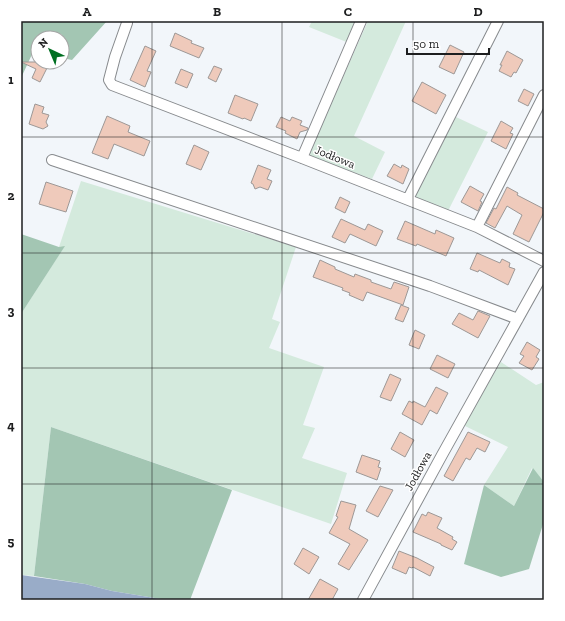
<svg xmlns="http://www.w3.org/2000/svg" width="565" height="621" font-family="'Zilla Slab',serif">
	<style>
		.green { fill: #d4eadd }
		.forest { fill: #a3c6b3 }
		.water { fill: #99acc8 }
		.building { fill: #efcabb; stroke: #9d9896 }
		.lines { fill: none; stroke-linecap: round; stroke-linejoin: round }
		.minor-casing { stroke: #878a8d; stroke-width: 12 }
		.minor { stroke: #fff; stroke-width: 10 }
		.grid { fill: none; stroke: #1d1e1f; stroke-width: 1; stroke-opacity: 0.55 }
		.labels { text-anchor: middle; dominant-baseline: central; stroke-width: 3; stroke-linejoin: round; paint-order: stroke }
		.street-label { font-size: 12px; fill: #1d1e1f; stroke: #fff }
		.neatline { fill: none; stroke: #1d1e1f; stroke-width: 1.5 }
		.grid-label { font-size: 13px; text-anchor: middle; font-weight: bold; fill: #1d1e1f }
	</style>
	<rect width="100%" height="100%" fill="#f2f6fa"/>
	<path class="green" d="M 312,21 L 359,21 L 349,43 L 309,27 Z
		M 368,21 L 406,21 L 354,136 L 385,152 L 372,179 L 309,156 L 314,142 Z
		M 456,117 L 488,132 L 448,211 L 414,199 Z
		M 81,181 L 296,247 L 272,319 L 280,322 L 269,348 L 324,367 L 303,425 L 315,428 L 302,458 L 347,473 L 331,524 L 51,427 L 34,576 L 21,575 L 21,314 L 64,247 L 59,247 Z
		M 501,362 L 536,385 L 544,382 L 544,482 L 532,468 L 514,506 L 484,485 L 508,447 L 463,425 Z"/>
	<path class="forest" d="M 21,21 L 107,21 L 72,60 L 62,58 L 62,38 L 38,38 L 38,51 L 34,50 L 21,78 Z
		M 21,234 L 59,247 L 65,246 L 21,314 Z
		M 51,427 L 232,490 L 190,600 L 167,600 L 112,591 L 85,584 L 34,576 Z
		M 533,468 L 544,482 L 544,521 L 529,569 L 501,577 L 464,564 L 484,485 L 514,506 Z"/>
	<path class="water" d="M 21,575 L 85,584 L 112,591 L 167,600 L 21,600 Z"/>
	<path class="building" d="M 175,33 L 192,41 L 191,43 L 204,48 L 199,58 L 170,46 Z
		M 450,45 L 464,52 L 454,74 L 439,67 Z
		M 145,46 L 156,51 L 147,71 L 151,72 L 145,87 L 130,80 Z
		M 507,51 L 523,60 L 516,73 L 514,72 L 511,77 L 499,71 L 502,65 L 500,65 Z
		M 21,62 L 50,62 L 40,82 L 32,78 L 36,69 Z
		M 214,66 L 222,69 L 216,82 L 208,78 Z
		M 181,69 L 193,74 L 187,88 L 175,83 Z
		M 422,82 L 446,95 L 436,114 L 412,101 Z
		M 524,89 L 534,94 L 528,106 L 518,101 Z
		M 235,95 L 258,104 L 251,121 L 244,118 L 243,119 L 228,113 Z
		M 35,104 L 44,107 L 42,113 L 49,115 L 46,122 L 48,126 L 43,129 L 29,124 Z
		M 107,116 L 130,126 L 128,132 L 150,141 L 144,156 L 114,144 L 108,159 L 92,153 Z
		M 281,117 L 290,121 L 292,117 L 302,121 L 300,125 L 308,128 L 307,130 L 300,132 L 297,139 L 285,133 L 286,131 L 276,127 Z
		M 501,121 L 513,128 L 510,133 L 513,134 L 506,149 L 491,141 Z
		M 194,145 L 209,152 L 201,170 L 186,164 Z
		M 394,164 L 401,168 L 402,165 L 409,169 L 403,184 L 387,176 Z
		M 258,165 L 271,170 L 267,179 L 272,181 L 268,190 L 260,187 L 255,189 L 253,184 L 251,183 Z
		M 46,182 L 73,191 L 66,212 L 39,204 Z
		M 470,186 L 484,194 L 480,201 L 482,202 L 478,211 L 461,202 Z
		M 507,187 L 518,193 L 517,195 L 544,209 L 544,212 L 529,242 L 513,234 L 522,215 L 507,206 L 495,228 L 486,223 L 494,208 L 496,209 Z
		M 340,197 L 350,202 L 345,213 L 335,208 Z
		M 341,219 L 365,230 L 368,224 L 383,231 L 376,246 L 350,234 L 345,243 L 332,237 Z
		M 405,221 L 435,234 L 436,230 L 454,238 L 446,256 L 417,244 L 416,246 L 397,239 Z
		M 477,253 L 500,263 L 502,259 L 510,263 L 509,267 L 515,269 L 508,285 L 479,270 L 478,272 L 470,269 Z
		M 320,260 L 335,267 L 335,269 L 354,277 L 355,274 L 371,280 L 371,282 L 391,289 L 394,282 L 409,287 L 403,305 L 367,292 L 363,301 L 349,295 L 350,293 L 342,290 L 343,288 L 313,277 Z
		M 401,305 L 409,308 L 403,322 L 395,319 Z
		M 478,311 L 490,316 L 478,338 L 452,324 L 459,313 L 473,320 Z
		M 415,330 L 425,335 L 419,349 L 409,345 Z
		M 527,342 L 540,350 L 536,357 L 539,359 L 532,370 L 519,363 L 524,356 L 520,354 Z
		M 437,355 L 455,364 L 448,378 L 430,369 Z
		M 390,374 L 401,379 L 391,401 L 380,397 Z
		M 436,387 L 448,393 L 437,414 L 430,410 L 422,425 L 402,414 L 409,401 L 413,403 L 413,401 L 425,407 Z
		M 400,432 L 414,440 L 405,457 L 391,449 Z
		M 468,432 L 490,442 L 485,452 L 477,448 L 470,460 L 466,458 L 453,481 L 444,476 Z
		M 362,455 L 380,461 L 378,467 L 381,468 L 377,480 L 356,472 Z
		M 380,486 L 393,490 L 378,517 L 366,511 Z
		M 341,501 L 356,505 L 349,529 L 368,540 L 349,570 L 338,564 L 350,544 L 329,533 L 338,517 L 336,516 Z
		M 428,512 L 442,518 L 437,528 L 453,537 L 452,539 L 457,542 L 452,550 L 441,545 L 441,544 L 413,532 L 422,514 L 426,516 Z
		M 303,548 L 319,557 L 309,574 L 294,564 Z
		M 399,551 L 417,558 L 434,567 L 430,576 L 413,567 L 412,568 L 409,567 L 406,574 L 392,568 Z
		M 320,579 L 338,589 L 332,600 L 308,600 Z"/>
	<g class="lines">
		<defs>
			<path id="minor" d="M 127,23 L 115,57 L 109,80 L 112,85 L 302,158 L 477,227 L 544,261
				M 302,158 L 361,21
				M 52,160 L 430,286 L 518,319
				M 408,199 L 498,21
				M 477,227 L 544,95
				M 363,600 L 442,455 L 544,272"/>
		</defs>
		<use href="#minor" class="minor-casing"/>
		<use href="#minor" class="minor"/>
	</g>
	<path class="grid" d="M 152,21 L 152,600M 282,21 L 282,600M 413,21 L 413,600M 21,137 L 544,137M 21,253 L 544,253M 21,368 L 544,368M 21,484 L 544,484"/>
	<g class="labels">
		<g class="street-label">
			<text transform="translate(335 157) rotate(22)">Jodłowa</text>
			<text transform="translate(418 471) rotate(-61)">Jodłowa</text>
		</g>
	</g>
	<rect width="565" height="621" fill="none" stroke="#ffffff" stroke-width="44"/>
	<g transform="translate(50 50) rotate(316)"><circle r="19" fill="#ffffff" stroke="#a5a5a5"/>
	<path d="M0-3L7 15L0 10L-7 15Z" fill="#006f21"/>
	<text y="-6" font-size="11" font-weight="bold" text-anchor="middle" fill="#1d1e1f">N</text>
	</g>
	<path d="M407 48v6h82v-6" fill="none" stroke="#1d1e1f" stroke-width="2"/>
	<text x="413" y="48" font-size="12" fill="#1d1e1f" stroke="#ffffff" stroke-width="3" paint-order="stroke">50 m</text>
	<rect x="22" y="22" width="521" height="577" class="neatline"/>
	<g class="grid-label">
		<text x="87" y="16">A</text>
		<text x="217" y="16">B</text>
		<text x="348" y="16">C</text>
		<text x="478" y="16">D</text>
		<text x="11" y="84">1</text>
		<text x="11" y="200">2</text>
		<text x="11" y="315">3</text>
		<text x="11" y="430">4</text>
		<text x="11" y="546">5</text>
	</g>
</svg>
